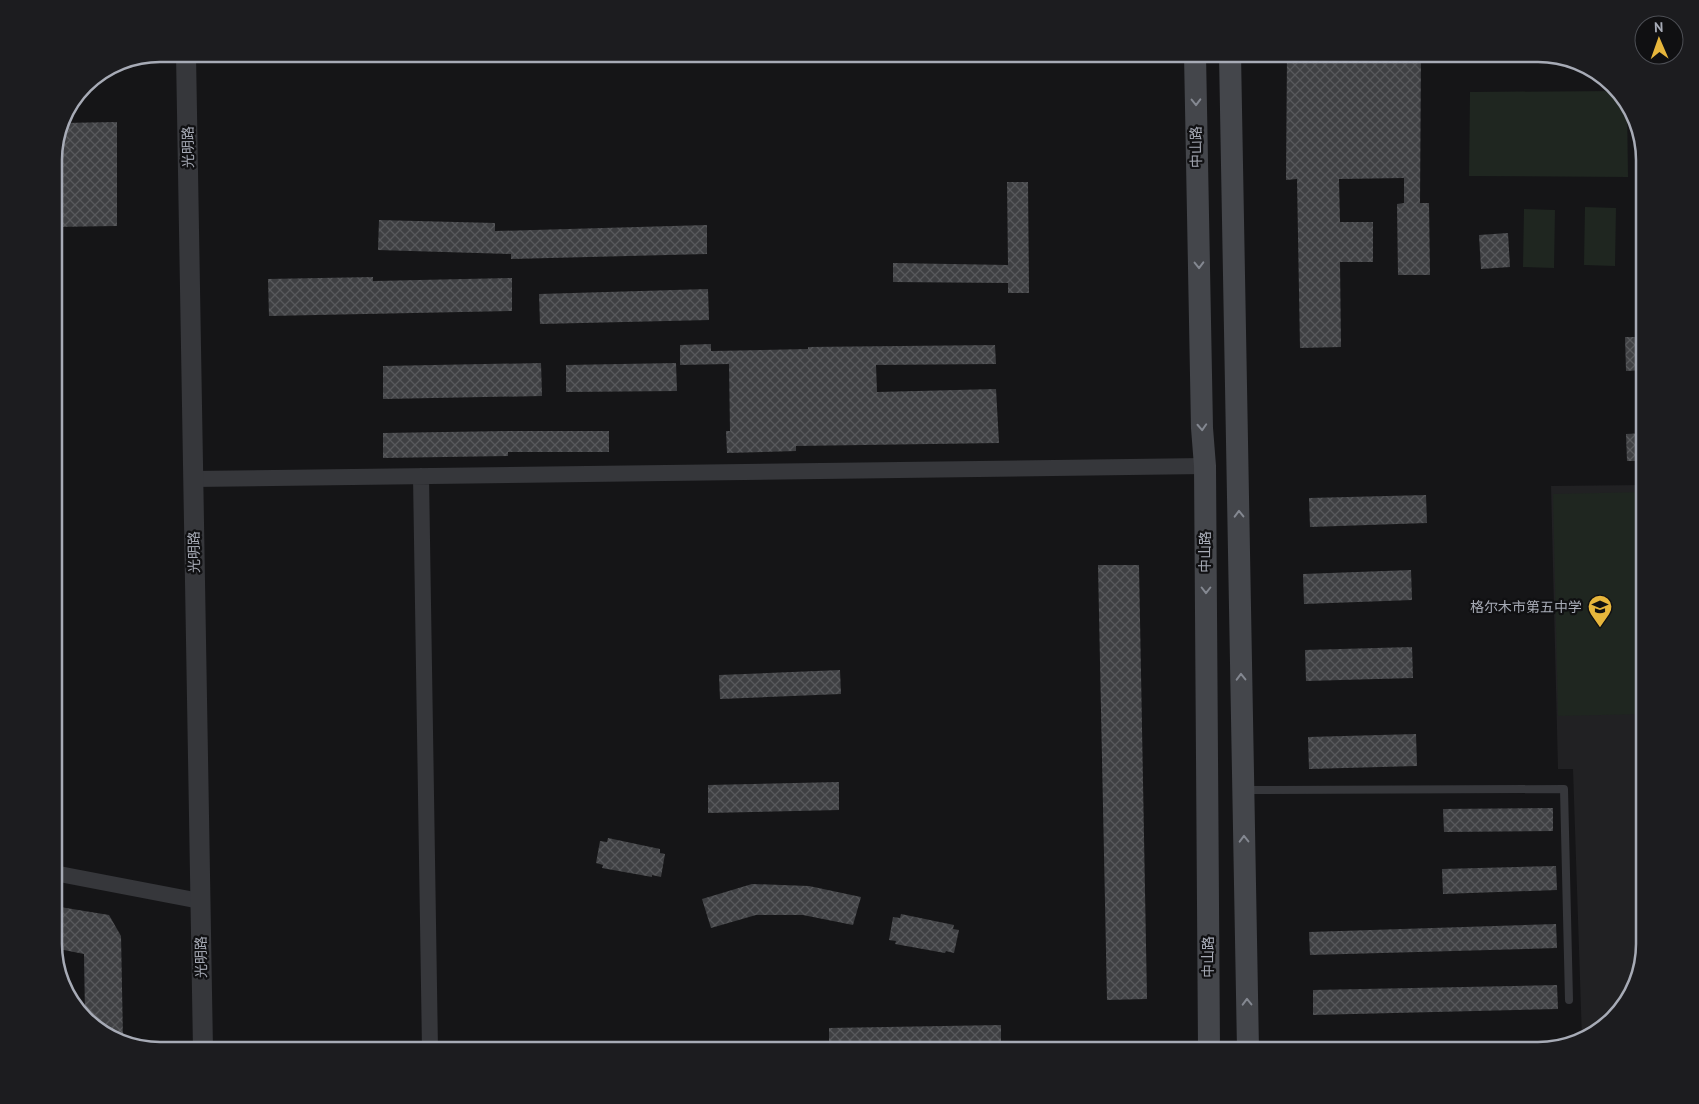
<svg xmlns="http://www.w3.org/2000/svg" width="1699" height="1104" font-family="'PT Sans','Noto Sans SC',sans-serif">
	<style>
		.built { fill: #212123 }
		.green { fill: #1f2620 }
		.building { fill: url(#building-cross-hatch) }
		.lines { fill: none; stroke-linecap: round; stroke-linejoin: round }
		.service { stroke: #36373b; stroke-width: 8 }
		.minor { stroke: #36373b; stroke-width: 16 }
		.tertiary { stroke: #36373b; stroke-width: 20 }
		.secondary { stroke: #44464b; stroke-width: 22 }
		.oneway { stroke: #848891 }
		.labels { text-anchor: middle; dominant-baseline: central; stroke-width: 4.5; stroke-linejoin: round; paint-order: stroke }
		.street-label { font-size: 14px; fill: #a7abb6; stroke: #101012 }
		.poi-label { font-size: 14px; fill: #a7abb6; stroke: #101012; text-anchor: end }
		.rim { fill: none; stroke: #a7abb6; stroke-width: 2.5 }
	</style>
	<defs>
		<pattern id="building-cross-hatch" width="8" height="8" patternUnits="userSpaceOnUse" patternTransform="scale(1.25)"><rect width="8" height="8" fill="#3f4043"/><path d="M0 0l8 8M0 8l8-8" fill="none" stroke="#58595c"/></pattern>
	</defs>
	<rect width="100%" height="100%" fill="#151517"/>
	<path class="built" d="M 1645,485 L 1645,944 L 1627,1003 L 1592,1036 L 1582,1039 L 1573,769 L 1558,769 L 1551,486 Z"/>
	<path class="green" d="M 1615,91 L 1627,103 L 1628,177 L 1469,176 L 1470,92 Z
		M 1585,207 L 1616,208 L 1615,266 L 1584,265 Z
		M 1524,209 L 1555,210 L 1554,268 L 1523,267 Z
		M 1645,492 L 1645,714 L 1558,716 L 1553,494 Z"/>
	<path class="building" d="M 1287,54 L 1421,54 L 1420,203 L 1429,203 L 1430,275 L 1398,275 L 1397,204 L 1404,203 L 1404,178 L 1339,179 L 1340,222 L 1373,222 L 1373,262 L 1340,262 L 1341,347 L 1300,348 L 1297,179 L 1286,180 Z
		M 117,122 L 117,226 L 54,227 L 54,154 L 62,123 Z
		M 1007,182 L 1028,182 L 1029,293 L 1008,293 L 1008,283 L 893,282 L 893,263 L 1008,265 Z
		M 379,220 L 495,223 L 495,231 L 707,225 L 707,254 L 511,259 L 511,254 L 378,250 Z
		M 1508,233 L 1510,267 L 1481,269 L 1479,235 Z
		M 373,277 L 373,281 L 512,278 L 512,311 L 269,316 L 268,279 Z
		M 708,289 L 709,320 L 540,324 L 539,294 Z
		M 1625,337 L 1645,337 L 1645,370 L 1626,371 Z
		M 711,344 L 711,351 L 808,349 L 808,347 L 995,345 L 996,364 L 876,365 L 877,392 L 996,389 L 999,443 L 796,446 L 796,451 L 727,453 L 726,431 L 730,431 L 729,364 L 680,365 L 680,345 Z
		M 541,363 L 542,396 L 383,399 L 383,366 Z
		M 676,363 L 677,391 L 566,392 L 566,365 Z
		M 507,431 L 609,431 L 609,452 L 508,452 L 508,456 L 383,458 L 383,433 Z
		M 1645,433 L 1645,461 L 1627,461 L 1626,434 Z
		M 1426,495 L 1427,523 L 1310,527 L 1309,498 Z
		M 1098,565 L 1139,565 L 1147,999 L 1107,1000 Z
		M 1411,570 L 1412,600 L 1304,604 L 1303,574 Z
		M 1412,647 L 1413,678 L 1306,681 L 1305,650 Z
		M 840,670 L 841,694 L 720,699 L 719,675 Z
		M 1416,734 L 1417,766 L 1309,769 L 1308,737 Z
		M 839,782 L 839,810 L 708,813 L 708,785 Z
		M 1553,808 L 1553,831 L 1444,832 L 1443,809 Z
		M 608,838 L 660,849 L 660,853 L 665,854 L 661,877 L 652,875 L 652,877 L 602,868 L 603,865 L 596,863 L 600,841 L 607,842 Z
		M 1556,866 L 1557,890 L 1443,894 L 1442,869 Z
		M 752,884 L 809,886 L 861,897 L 853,925 L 803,915 L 756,915 L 711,928 L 702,899 Z
		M 54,906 L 109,915 L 121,936 L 123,1039 L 101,1032 L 85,1015 L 84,954 L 54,948 Z
		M 901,914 L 954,925 L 953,929 L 959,930 L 954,953 L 946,951 L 945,953 L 895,944 L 896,941 L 889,940 L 893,917 L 900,918 Z
		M 1556,924 L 1557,948 L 1310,955 L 1309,932 Z
		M 1557,985 L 1558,1009 L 1313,1015 L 1313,990 Z
		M 1001,1025 L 1001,1050 L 829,1050 L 829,1028 Z"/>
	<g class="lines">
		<path class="service" d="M 1245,790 L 1564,789 L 1569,1000"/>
		<path class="minor" d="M 421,476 L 430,1050
			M 193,479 L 1205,466
			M 54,873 L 200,901"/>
		<path class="tertiary" d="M 186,54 L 203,1050"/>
		<path class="secondary" d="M 1195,54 L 1202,428 L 1205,466 L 1209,1050
			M 1230,54 L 1248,1050"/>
	</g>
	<defs><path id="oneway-chevron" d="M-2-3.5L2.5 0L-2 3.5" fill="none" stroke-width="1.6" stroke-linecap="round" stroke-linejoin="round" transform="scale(1.25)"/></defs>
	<g class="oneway">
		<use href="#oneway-chevron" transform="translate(1196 102) rotate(89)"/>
		<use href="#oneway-chevron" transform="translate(1199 265) rotate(89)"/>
		<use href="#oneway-chevron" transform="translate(1202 427) rotate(87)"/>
		<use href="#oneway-chevron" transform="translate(1239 514) rotate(-91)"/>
		<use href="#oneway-chevron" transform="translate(1206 590) rotate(90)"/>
		<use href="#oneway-chevron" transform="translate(1241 677) rotate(-91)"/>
		<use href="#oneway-chevron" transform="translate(1244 839) rotate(-91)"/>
		<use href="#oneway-chevron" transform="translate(1247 1002) rotate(-91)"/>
	</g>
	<defs>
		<symbol id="school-pin" viewBox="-11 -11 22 30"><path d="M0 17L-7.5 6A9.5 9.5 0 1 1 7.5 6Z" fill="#e7b63c" stroke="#101012"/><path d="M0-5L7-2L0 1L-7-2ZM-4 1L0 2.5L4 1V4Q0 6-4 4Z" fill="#111"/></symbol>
	</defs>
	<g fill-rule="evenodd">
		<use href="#school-pin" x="1586" y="593" width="28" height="38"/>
	</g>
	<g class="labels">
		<g class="street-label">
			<text transform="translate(188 147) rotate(-91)">光明路</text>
			<text transform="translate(1196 147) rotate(-91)">中山路</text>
			<text transform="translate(194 552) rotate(-91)">光明路</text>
			<text transform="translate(1205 552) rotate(-90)">中山路</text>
			<text transform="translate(201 957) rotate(-91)">光明路</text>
			<text transform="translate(1208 957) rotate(-90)">中山路</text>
		</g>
		<g class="poi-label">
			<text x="1582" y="607">格尔木市第五中学</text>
		</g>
	</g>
	<path d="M0 0H1699V1104H0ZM160 62H1538A98 98 0 0 1 1636 160V944A98 98 0 0 1 1538 1042H160A98 98 0 0 1 62 944V160A98 98 0 0 1 160 62Z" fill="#1c1c1f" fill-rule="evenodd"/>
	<path class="rim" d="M160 62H1538A98 98 0 0 1 1636 160V944A98 98 0 0 1 1538 1042H160A98 98 0 0 1 62 944V160A98 98 0 0 1 160 62Z"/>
	<g transform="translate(1659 40) rotate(358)"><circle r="24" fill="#101012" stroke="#4c4e54"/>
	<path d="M0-4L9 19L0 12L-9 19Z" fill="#e7b63c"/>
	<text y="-8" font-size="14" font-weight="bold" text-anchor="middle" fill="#a7abb6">N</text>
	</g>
</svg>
